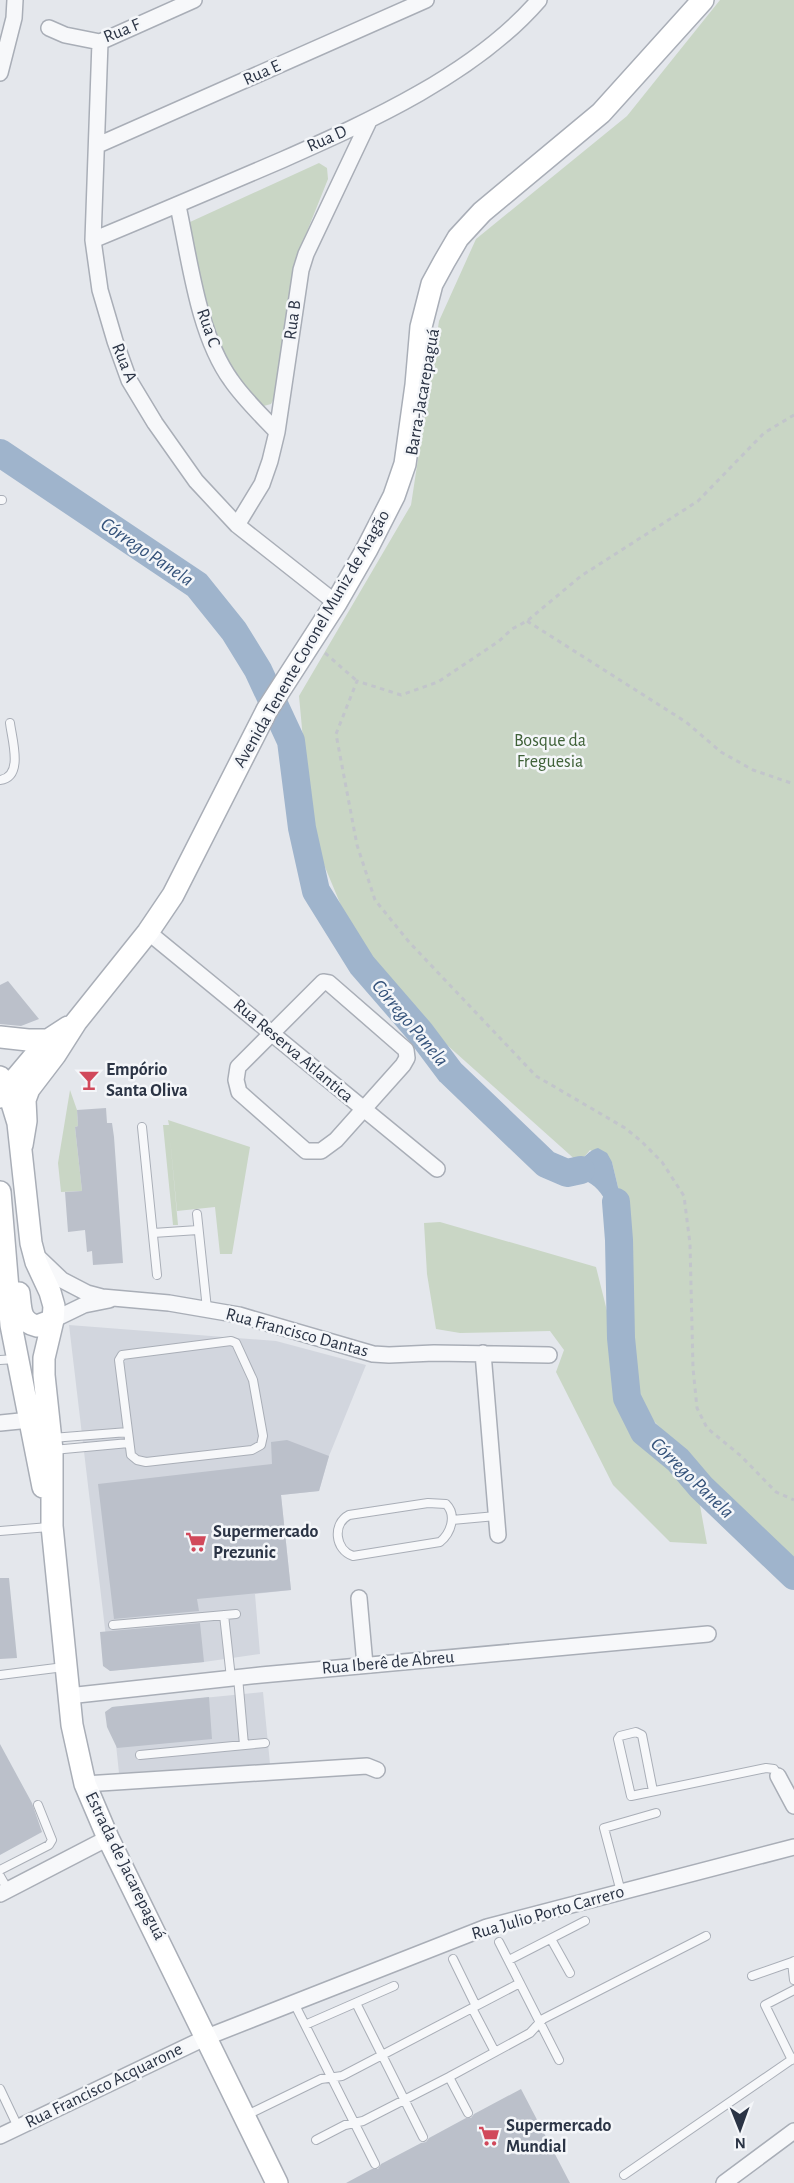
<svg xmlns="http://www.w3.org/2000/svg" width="794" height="2183" font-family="'Alegreya Sans',sans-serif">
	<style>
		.built { fill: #d2d6de }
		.green { fill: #c9d6c5 }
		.water { fill: #9fb4cc }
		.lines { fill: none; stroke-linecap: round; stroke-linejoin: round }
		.river { stroke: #9fb4cc; stroke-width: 28 }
		.building { fill: #bbc0ca }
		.lane-casing { stroke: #a9aeb7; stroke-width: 10 }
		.street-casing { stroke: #a9aeb7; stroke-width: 18 }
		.secondary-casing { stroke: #a9aeb7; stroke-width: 24 }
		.path { stroke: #c2c5cb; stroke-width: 3; stroke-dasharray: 4.5 4.5; stroke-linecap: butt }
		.lane { stroke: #f7f8fa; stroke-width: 8 }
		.street { stroke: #f7f8fa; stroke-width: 15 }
		.secondary { stroke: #fff; stroke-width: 21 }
		.labels { text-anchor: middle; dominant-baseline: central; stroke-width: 5; stroke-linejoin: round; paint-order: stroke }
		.street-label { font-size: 18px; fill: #2b3445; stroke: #f4f6f9 }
		.park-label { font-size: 18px; fill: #3f6138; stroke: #f4f6f9 }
		.poi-label { font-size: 18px; font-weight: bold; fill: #2b3445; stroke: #f4f6f9; text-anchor: start }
		.water-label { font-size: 20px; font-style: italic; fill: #34527a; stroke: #f4f6f9 }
	</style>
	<rect width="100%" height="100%" fill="#e4e7ec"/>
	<path class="built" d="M 69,1325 L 276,1341 L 366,1365 L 329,1456 L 319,1491 L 281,1495 L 291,1590 L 255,1594 L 260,1654 L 204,1662 L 110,1671 Z
		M 263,1692 L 270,1764 L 119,1773 L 112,1707 Z"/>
	<path class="green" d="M 720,0 L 794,0 L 794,1557 L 766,1537 L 646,1413 L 628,1367 L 628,1229 L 612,1162 L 590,1150 L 579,1163 L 428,1028 L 355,939 L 312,836 L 299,696 L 411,505 L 439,321 L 476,239 L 627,116 Z
		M 319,163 L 327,168 L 328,179 L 294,264 L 276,395 L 271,404 L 260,407 C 242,382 220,357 210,328 C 198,294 195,257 190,222 Z
		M 70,1090 L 77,1110 L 78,1126 L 75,1127 L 82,1191 L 61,1192 L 58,1163 Z
		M 168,1120 L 250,1147 L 232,1254 L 220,1254 L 215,1207 L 177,1211 L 170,1138 L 178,1225 L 173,1225 L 163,1125 L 169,1125 Z
		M 440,1222 L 596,1267 L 618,1355 L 657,1444 L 699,1500 L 707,1544 L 670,1542 L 613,1485 L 556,1372 L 564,1350 L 550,1331 L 460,1333 L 436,1329 L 427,1274 L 424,1223 Z"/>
	<path class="water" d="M 598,1148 L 607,1153 L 612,1162 L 628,1229 L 619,1240 C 614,1221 608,1193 588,1182 C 570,1173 563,1186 546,1164 C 552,1165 559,1168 565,1168 C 580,1169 584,1151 598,1148 Z"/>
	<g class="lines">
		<path class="river" d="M 0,453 L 197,585 L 234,631 L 258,670 L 291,741 L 302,828 L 316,891 L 362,965 L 420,1032 L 450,1072 L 546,1164 L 567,1173 L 581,1170
			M 616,1202 L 619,1240 L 621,1338 L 627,1398 L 644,1432 L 678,1460 L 701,1487 L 794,1576"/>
	</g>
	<path class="building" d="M 8,981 L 39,1019 L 21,1026 L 0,1024 L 0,985 Z
		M 106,1108 L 107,1123 L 112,1123 L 114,1137 L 123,1263 L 93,1265 L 92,1251 L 87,1252 L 85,1230 L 68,1232 L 65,1192 L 82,1191 L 75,1127 L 78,1126 L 77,1110 Z
		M 287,1440 L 329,1456 L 319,1491 L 281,1495 L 291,1590 L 197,1599 L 199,1611 L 114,1619 L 98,1484 L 272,1464 L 271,1442 Z
		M 0,1578 L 9,1578 L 17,1658 L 0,1659 Z
		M 200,1623 L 204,1662 L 110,1671 L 103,1666 L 100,1632 Z
		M 209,1697 L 212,1739 L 117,1748 L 107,1727 L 105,1712 L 112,1707 Z
		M 0,1744 L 32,1803 L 42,1832 L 0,1855 Z
		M 521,2089 L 570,2183 L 346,2183 L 372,2169 L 378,2169 L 381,2164 L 421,2143 L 426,2142 L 429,2138 L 466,2118 L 471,2118 L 474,2114 Z"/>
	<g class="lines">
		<defs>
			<path id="lane" d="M 0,500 L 2,500
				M 0,780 C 24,777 12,740 10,723
				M 142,1127 L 157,1275
				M 197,1214 L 207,1309
				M 153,1233 L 198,1230
				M 231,1341 L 236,1343 L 253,1380 L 263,1436 L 261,1445 L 252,1450 L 146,1462 L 137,1460 L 131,1455 L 119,1360 L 122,1355 Z
				M 0,1360 L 16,1359
				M 52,1438 L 128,1432
				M 53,1450 L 129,1443
				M 428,1503 L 446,1504 C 457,1515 451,1533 440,1542 L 353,1556 C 335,1550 332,1524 349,1515 Z
				M 452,1520 L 496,1516
				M 0,1531 L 49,1527
				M 224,1615 L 231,1678
				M 113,1625 L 236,1614
				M 0,1675 L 64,1667
				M 238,1677 L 244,1745
				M 140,1755 L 265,1743
				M 653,1791 L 642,1735 L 636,1732 L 620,1736 L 618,1739 L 631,1796 L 766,1768 L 774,1769 L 778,1776
				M 0,1870 L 49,1845 L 52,1840 L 38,1805
				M 0,1876 L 8,1890
				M 621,1892 L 604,1828 L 656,1813
				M 551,1939 L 570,1973
				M 499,1942 L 559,2060
				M 453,1959 L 476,2006
				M 509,1960 L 585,1921
				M 794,1961 L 792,1962 L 794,1980
				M 752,1976 L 792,1962
				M 294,2003 L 375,2164
				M 356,2003 L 423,2137
				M 472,2008 L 495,2052
				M 305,2025 L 394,1986
				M 792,2060 L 765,2005 L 794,1990
				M 449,2077 L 468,2113
				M 0,2089 L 18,2127
				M 247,2115 L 321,2079 L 342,2076 L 520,1983
				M 316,2140 L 345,2125 L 363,2121 L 449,2077 L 530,2033 L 543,2019 L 706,1936
				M 624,2175 L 794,2058"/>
			<path id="street" d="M 49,28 L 65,35 L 100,42 L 194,0
				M 100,42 L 93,240 L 100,290 L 115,341 L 129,380 L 155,423 L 196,481 L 237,525 L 336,603
				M 0,73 L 14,18 L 15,0
				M 98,145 L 426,0
				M 178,206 C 190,261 198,334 231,380 C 244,399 261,415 277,432
				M 93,240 C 156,214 219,187 282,160 C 370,121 475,74 539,0
				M 237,525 L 262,484 L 270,461 L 277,432 L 301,270 L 306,254 L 369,121
				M 148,932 L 437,1169
				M 323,982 L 329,983 L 406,1050 L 407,1058 L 403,1065 L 336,1140 L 321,1151 L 306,1151 L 239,1092 L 236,1080 L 238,1067 Z
				M 40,1259 L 62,1280 L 87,1293 L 102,1297 L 169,1303 L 239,1315 L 373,1354 L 389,1355 L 434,1353 L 549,1355
				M 53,1320 L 84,1305 L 109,1300
				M 483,1353 L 498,1535
				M 0,1423 L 30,1420
				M 359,1598 L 365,1665
				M 68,1696 L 261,1675 L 708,1634
				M 778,1776 L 794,1806
				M 85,1784 L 367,1766 L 377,1770
				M 0,1894 L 108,1838
				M 0,2136 L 207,2037 L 487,1927 L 794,1847
				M 724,2183 L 794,2131"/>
			<path id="secondary" d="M 0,1037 L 28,1040 L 48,1040
				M 0,1077 L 7,1087 L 18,1123 L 31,1243 L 36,1262 L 50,1292 L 54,1306 L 53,1320 L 44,1358 L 44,1375 L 52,1450 L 52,1526 L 72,1725 L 85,1784 L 108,1838 L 277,2183
				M 0,1097 L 48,1040 L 68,1027
				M 22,1145 L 26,1121 L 25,1100 L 29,1089 L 55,1055 L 76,1022 L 148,932 L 173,895 L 267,710 L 336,603 L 367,549 L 394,496 L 405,464 L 416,385 L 421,327 L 432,284 L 444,262 L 458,238 L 482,212 L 601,113 L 703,0
				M 0,1192 L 11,1325 L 43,1487
				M 19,1293 C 21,1308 19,1322 37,1326 L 53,1320"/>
		</defs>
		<use href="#lane" class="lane-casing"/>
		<use href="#street" class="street-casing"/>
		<use href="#secondary" class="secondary-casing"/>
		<path class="path" d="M 794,415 L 764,433 L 698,501 L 581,576 L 527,621 L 512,629 L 499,641 L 438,682 L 401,695 L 357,681 L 336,734 L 357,845 L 375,900 L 409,942 L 536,1076 L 625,1128 L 641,1141 L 662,1162 L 684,1196 L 690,1244 L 693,1368 L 697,1408 L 707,1428 L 741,1456 L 776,1492 L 794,1500
			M 527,621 L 686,722 L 721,752 L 753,770 L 794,784
			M 325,653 L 357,681"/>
		<use href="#lane" class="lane"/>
		<use href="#street" class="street"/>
		<use href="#secondary" class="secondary"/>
	</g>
	<defs>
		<symbol id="bar-bare" viewBox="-9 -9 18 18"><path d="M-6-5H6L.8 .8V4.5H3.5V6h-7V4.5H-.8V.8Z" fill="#d1495b" stroke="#f4f6f9" stroke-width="2.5" paint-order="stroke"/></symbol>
		<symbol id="supermarket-bare" viewBox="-9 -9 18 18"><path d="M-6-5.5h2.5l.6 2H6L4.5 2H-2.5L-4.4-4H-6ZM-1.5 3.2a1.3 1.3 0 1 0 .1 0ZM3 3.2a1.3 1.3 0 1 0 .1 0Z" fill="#d1495b" stroke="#f4f6f9" stroke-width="2.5" paint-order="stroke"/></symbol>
	</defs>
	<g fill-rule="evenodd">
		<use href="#bar-bare" x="74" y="1065" width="30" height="30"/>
		<use href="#supermarket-bare" x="181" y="1527" width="30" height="30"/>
		<use href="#supermarket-bare" x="474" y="2121" width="30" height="30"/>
	</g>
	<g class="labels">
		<g class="street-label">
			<text transform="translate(122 31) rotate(-22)">Rua F</text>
			<text transform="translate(262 73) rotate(-24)">Rua E</text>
			<text transform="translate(327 139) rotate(-24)">Rua D</text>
			<text transform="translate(293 320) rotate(-82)">Rua B</text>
			<text transform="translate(208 328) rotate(71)">Rua C</text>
			<text transform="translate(124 363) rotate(68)">Rua A</text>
			<text transform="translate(423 392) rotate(-80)">Barra-Jacarepaguá</text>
			<text transform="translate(312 639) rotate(-60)">Avenida Tenente Coronel Muniz de Aragão</text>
			<text transform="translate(293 1051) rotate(40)">Rua Reserva Atlantica</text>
			<text transform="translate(297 1333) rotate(15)">Rua Francisco Dantas</text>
			<text transform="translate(388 1663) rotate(-5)">Rua Iberê de Abreu</text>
			<text transform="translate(125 1866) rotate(64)">Estrada de Jacarepaguá</text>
			<text transform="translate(548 1913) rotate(-16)">Rua Julio Porto Carrero</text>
			<text transform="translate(104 2086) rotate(-26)">Rua Francisco Acquarone</text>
		</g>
		<g class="park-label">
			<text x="550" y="741">Bosque da<tspan x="550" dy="21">Freguesia</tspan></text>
		</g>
		<g class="poi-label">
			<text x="106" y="1070">Empório<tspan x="106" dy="21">Santa Oliva</tspan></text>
			<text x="213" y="1532">Supermercado<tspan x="213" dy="21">Prezunic</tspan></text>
			<text x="506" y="2126">Supermercado<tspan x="506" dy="21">Mundial</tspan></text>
		</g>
		<g class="water-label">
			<text transform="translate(147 552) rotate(34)">Córrego Panela</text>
			<text transform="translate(410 1023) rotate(50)">Córrego Panela</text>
			<text transform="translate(692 1478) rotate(44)">Córrego Panela</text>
		</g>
	</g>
	<g transform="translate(740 2129) rotate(179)" stroke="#f4f6f9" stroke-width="4.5" paint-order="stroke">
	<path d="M0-4.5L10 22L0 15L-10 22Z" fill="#2b3445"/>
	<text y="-9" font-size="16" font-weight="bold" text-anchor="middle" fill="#2b3445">N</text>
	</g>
</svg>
